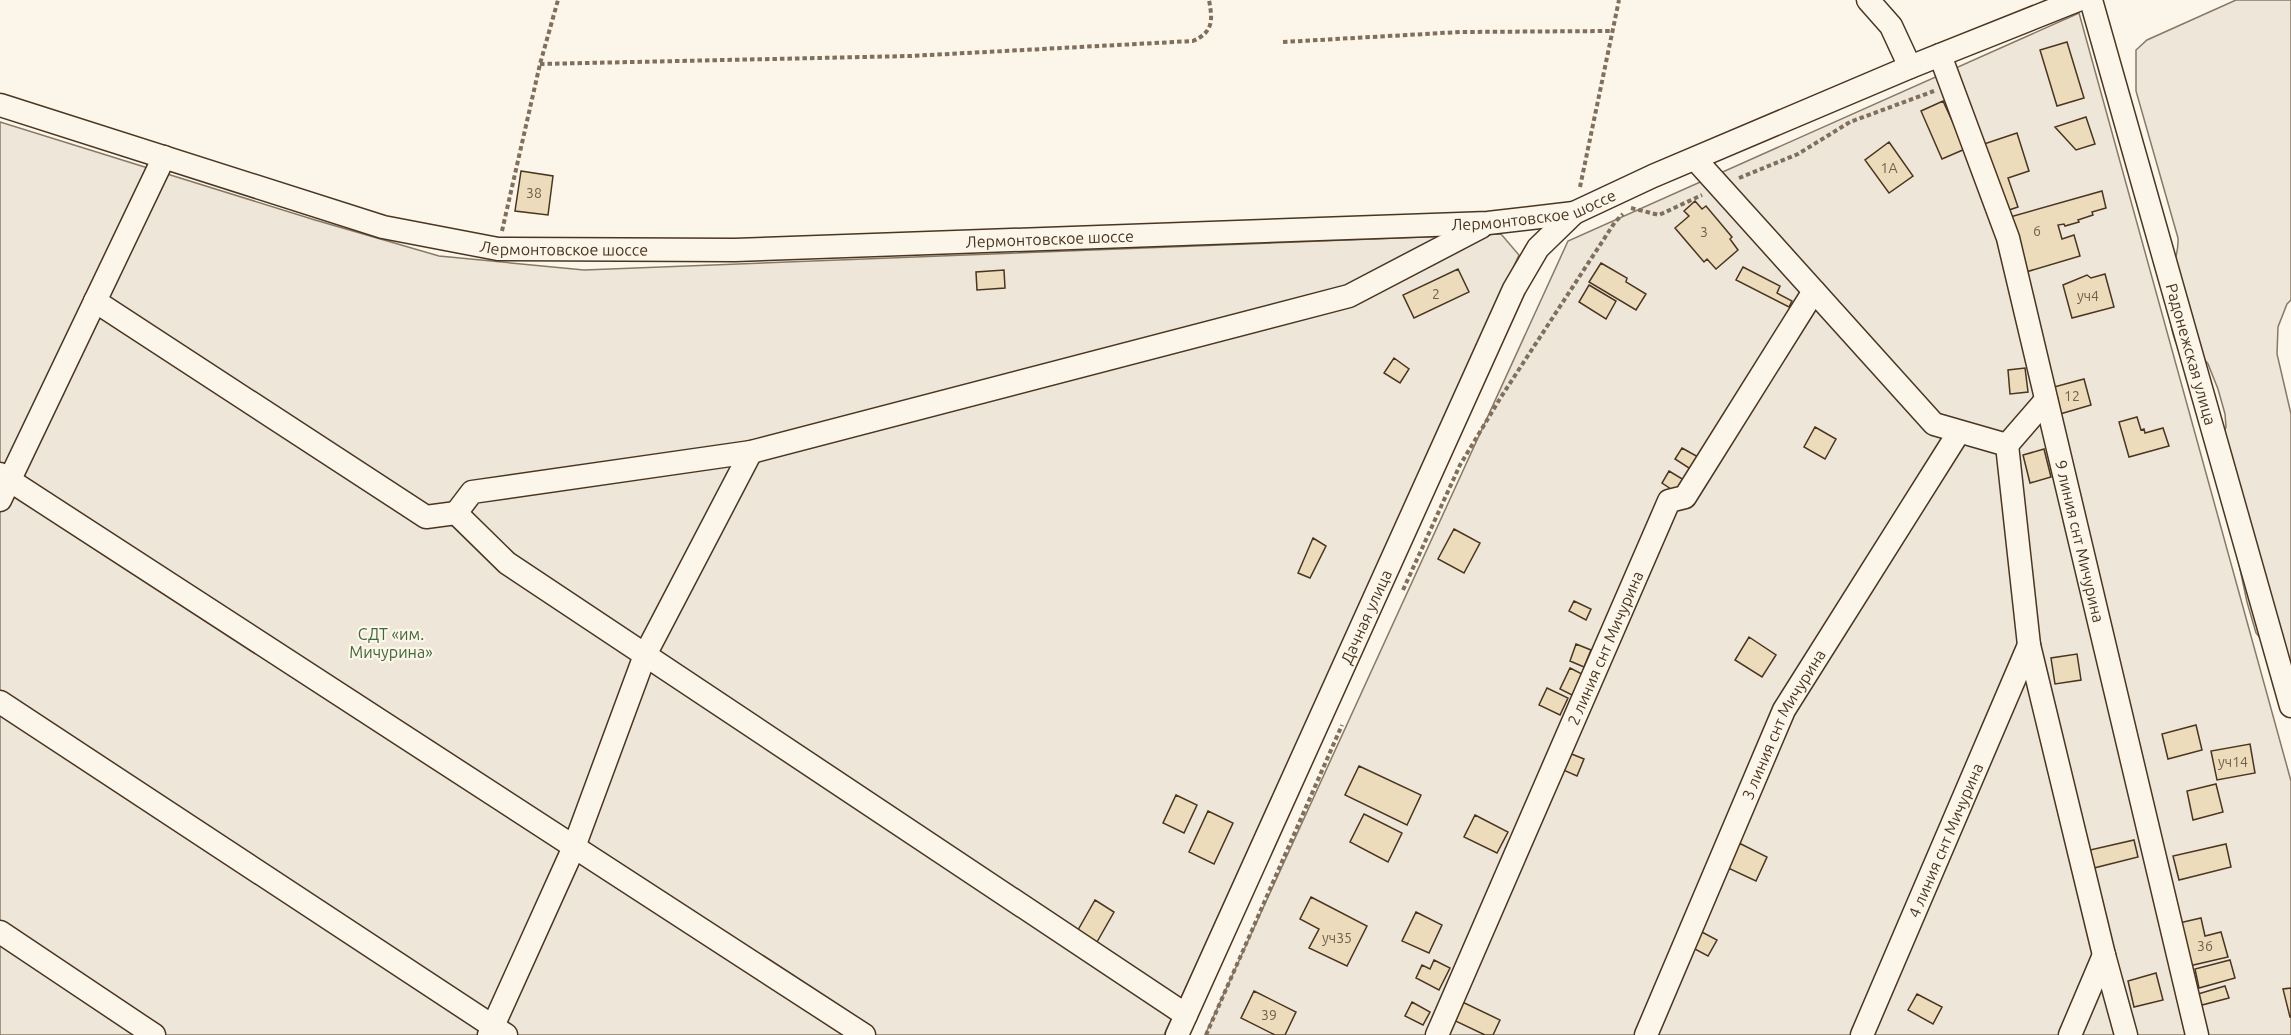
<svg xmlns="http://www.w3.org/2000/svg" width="2291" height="1035" font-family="Ubuntu,sans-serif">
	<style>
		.green { fill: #ede6d9; stroke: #887966; stroke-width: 1.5 }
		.building { fill: #ecdcbc; stroke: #4a3520; stroke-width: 1.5 }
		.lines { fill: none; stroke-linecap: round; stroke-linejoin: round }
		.minor-casing { stroke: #4a3520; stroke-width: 25 }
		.path { stroke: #7f6f5c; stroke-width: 4; stroke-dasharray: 4.5 3; stroke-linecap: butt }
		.minor { stroke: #fbf6e9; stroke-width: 22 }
		.labels { text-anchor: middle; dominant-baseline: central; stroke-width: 4.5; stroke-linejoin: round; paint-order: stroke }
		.number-label { font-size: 14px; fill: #725f47 }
		.street-label { font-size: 16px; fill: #4a3520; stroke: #fbf6e9 }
		.park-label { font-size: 16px; fill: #436837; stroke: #fbf6e9 }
	</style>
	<rect width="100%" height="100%" fill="#fbf6e9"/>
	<path class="green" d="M 2236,0 L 2291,0 L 2291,300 L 2287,304 L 2278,327 L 2277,354 L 2291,414 L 2291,680 L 2283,665 L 2256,633 L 2247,602 L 2218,465 L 2217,451 L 2226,427 L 2225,414 L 2218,389 L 2208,364 L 2200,354 L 2176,343 C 2168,321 2166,299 2171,276 C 2174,262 2179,252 2178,238 L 2136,91 L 2136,50 L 2147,40 Z
		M 2079,13 L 2291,781 L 2291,1035 L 1205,1035 L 1568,241 Z
		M 0,122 L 315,220 L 439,256 L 584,270 L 1501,234 L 1519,255 L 1164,1035 L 0,1035 Z"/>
	<path class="building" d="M 2067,42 L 2084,98 L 2057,106 L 2040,50 Z
		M 1943,101 L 1965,149 L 1942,159 L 1921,111 Z
		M 2086,117 L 2095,144 L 2076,150 L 2055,127 Z
		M 2017,133 L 2029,171 L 2008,178 L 2018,207 L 2003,212 L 1981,145 Z
		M 1889,142 L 1913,176 L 1889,193 L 1865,160 Z
		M 521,171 L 553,176 L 548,215 L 515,211 Z
		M 2102,191 L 2106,208 L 2092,212 L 2093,215 L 2078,220 L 2079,222 L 2065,226 L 2064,224 L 2058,225 L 2062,239 L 2074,235 L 2080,256 L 2026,272 L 2010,217 Z
		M 1695,201 L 1702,209 L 1706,206 L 1732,237 L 1730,239 L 1738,250 L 1716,269 L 1707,259 L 1704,262 L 1675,228 L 1689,216 L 1684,211 Z
		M 1601,263 L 1627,278 L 1626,282 L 1646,294 L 1636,310 L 1589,282 Z
		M 1743,267 L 1780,286 L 1777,293 L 1792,301 L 1789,307 L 1736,280 Z
		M 1458,269 L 1469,292 L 1414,318 L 1403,295 Z
		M 1004,270 L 1005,288 L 977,290 L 976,272 Z
		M 2105,274 L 2114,307 L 2072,318 L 2063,285 L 2087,275 L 2091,278 Z
		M 1589,285 L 1616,301 L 1606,319 L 1579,302 Z
		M 1394,358 L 1409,369 L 1400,383 L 1384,373 Z
		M 2025,368 L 2028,392 L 2010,394 L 2008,370 Z
		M 2084,379 L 2091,405 L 2060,414 L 2054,387 Z
		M 2137,417 L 2141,430 L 2144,429 L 2145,433 L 2163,428 L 2169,446 L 2129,457 L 2119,422 Z
		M 1815,427 L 1836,439 L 1825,459 L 1804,447 Z
		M 1682,448 L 1700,458 L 1692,470 L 1675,459 Z
		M 2044,449 L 2051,477 L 2030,483 L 2023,455 Z
		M 1669,471 L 1684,480 L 1677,493 L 1662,483 Z
		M 1454,529 L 1480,543 L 1464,573 L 1438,559 Z
		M 1313,538 L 1326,546 L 1310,578 L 1298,573 Z
		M 1574,601 L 1591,609 L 1586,620 L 1569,611 Z
		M 1749,637 L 1776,655 L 1762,677 L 1735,660 Z
		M 1576,644 L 1591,650 L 1584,667 L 1570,661 Z
		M 2077,654 L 2081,680 L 2055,684 L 2051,658 Z
		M 1570,668 L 1584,675 L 1574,696 L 1560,689 Z
		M 1547,688 L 1568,698 L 1560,715 L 1539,705 Z
		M 2196,725 L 2202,750 L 2168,759 L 2162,734 Z
		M 2250,744 L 2255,773 L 2217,780 L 2211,751 Z
		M 1569,753 L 1584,759 L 1577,776 L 1561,769 Z
		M 1359,766 L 1421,795 L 1407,825 L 1345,795 Z
		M 2216,784 L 2223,812 L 2193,820 L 2187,791 Z
		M 1176,795 L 1197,805 L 1184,833 L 1163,823 Z
		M 1208,811 L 1233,823 L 1214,864 L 1189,852 Z
		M 1364,814 L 1402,833 L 1388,862 L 1350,842 Z
		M 1475,815 L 1508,832 L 1497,853 L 1464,837 Z
		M 2134,840 L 2138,857 L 2094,868 L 2090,850 Z
		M 1739,843 L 1767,857 L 1756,881 L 1728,868 Z
		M 2226,844 L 2231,867 L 2179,880 L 2173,856 Z
		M 1311,897 L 1367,926 L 1347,966 L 1309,948 L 1319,929 L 1300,919 Z
		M 1095,900 L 1114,912 L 1093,949 L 1074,937 Z
		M 1416,912 L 1442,925 L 1429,953 L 1402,941 Z
		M 2201,918 L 2205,936 L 2221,932 L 2228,957 L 2189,966 L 2179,923 Z
		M 1700,931 L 1717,940 L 1708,956 L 1691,947 Z
		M 1434,960 L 1450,968 L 1439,990 L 1416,978 L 1422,965 L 1430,969 Z
		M 2230,960 L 2235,978 L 2199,988 L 2195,969 Z
		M 2156,973 L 2163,1000 L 2134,1007 L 2128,981 Z
		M 2225,986 L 2229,998 L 2202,1005 L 2198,994 Z
		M 2291,988 L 2291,1017 L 2290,1017 L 2283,989 Z
		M 1254,991 L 1296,1012 L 1285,1035 L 1275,1035 L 1241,1018 Z
		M 1917,994 L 1942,1007 L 1933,1024 L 1908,1010 Z
		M 1454,998 L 1500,1020 L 1493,1035 L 1485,1035 L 1445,1016 Z
		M 1412,1002 L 1430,1012 L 1423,1025 L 1405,1016 Z"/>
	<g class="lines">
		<defs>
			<g id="minor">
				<path d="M 1868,0 L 1891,26 L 1910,67"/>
				<path id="s1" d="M 2091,0 L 2291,706"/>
				<path id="s2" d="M 1940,55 L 2008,238 L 2197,1035"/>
				<path id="s3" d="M 0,105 L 383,227 L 498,249 L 735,250 L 1488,223 L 1574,213 L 1653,176 L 1910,67 L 2078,0"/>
				<path d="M 1695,159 L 1934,424 L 2007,445 L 2029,645 L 2104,955 L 2126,1035"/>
				<path d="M 95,301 L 426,517 L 456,513 L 507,563 L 1186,1015"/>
				<path d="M 2007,445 L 2046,400"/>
				<path d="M 0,474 L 864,1035"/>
				<path d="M 0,500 L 164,157"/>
				<path d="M 456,513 L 472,492 L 751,452 L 1349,296 L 1481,227"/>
				<path d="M 0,702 L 506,1035"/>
				<path d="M 0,932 L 154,1035"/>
				<path d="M 489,1035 L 574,847 L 645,655 L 751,452"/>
				<path id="s4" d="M 1177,1035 L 1514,289 L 1538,248 L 1574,213"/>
				<path id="s5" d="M 1437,1035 L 1669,501 L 1685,497 L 1814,291"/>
				<path id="s6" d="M 1646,1035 L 1784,710 L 1959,432"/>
				<path id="s7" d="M 1862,1035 L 2029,645"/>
				<path d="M 2070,1035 L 2104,955"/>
			</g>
		</defs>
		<use href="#minor" class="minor-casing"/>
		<path class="path" d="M 1283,42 L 1460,32 L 1613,31
			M 540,64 L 910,56 L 1193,41 C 1213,32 1213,21 1209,0
			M 1739,178 L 1798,154 L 1850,122 L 1934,91
			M 1580,187 L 1619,0
			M 1631,208 L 1659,215 L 1702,195
			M 502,231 L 540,64 L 558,0
			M 1403,590 L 1460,465 L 1501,397 L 1615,222 L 1623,214
			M 1206,1035 L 1342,725"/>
		<use href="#minor" class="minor"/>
	</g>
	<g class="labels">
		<g class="number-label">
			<text x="1889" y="168">1А</text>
			<text x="534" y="193">38</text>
			<text x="2037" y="231">6</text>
			<text x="1704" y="232">3</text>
			<text x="1436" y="294">2</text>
			<text x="2088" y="296">уч4</text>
			<text x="2072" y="396">12</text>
			<text x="2233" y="762">уч14</text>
			<text x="1337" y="938">уч35</text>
			<text x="2205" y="946">36</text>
			<text x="1269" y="1015">39</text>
		</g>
		<g class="street-label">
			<text stroke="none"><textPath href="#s3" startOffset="1557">Лермонтовское шоссе</textPath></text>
			<text stroke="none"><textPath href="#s3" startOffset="1071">Лермонтовское шоссе</textPath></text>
			<text stroke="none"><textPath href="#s3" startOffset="585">Лермонтовское шоссе</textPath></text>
			<text stroke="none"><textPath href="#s1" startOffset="368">Радонежская улица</textPath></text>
			<text stroke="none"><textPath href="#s2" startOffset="507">9 линия снт Мичурина</textPath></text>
			<text stroke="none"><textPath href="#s4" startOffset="459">Дачная улица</textPath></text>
			<text stroke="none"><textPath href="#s5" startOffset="422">2 линия снт Мичурина</textPath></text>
			<text stroke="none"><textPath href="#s6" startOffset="340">3 линия снт Мичурина</textPath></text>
			<text stroke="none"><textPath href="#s7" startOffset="212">4 линия снт Мичурина</textPath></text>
		</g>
		<g class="park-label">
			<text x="391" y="634">СДТ «им.<tspan x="391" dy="18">Мичурина»</tspan></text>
		</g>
	</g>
</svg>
